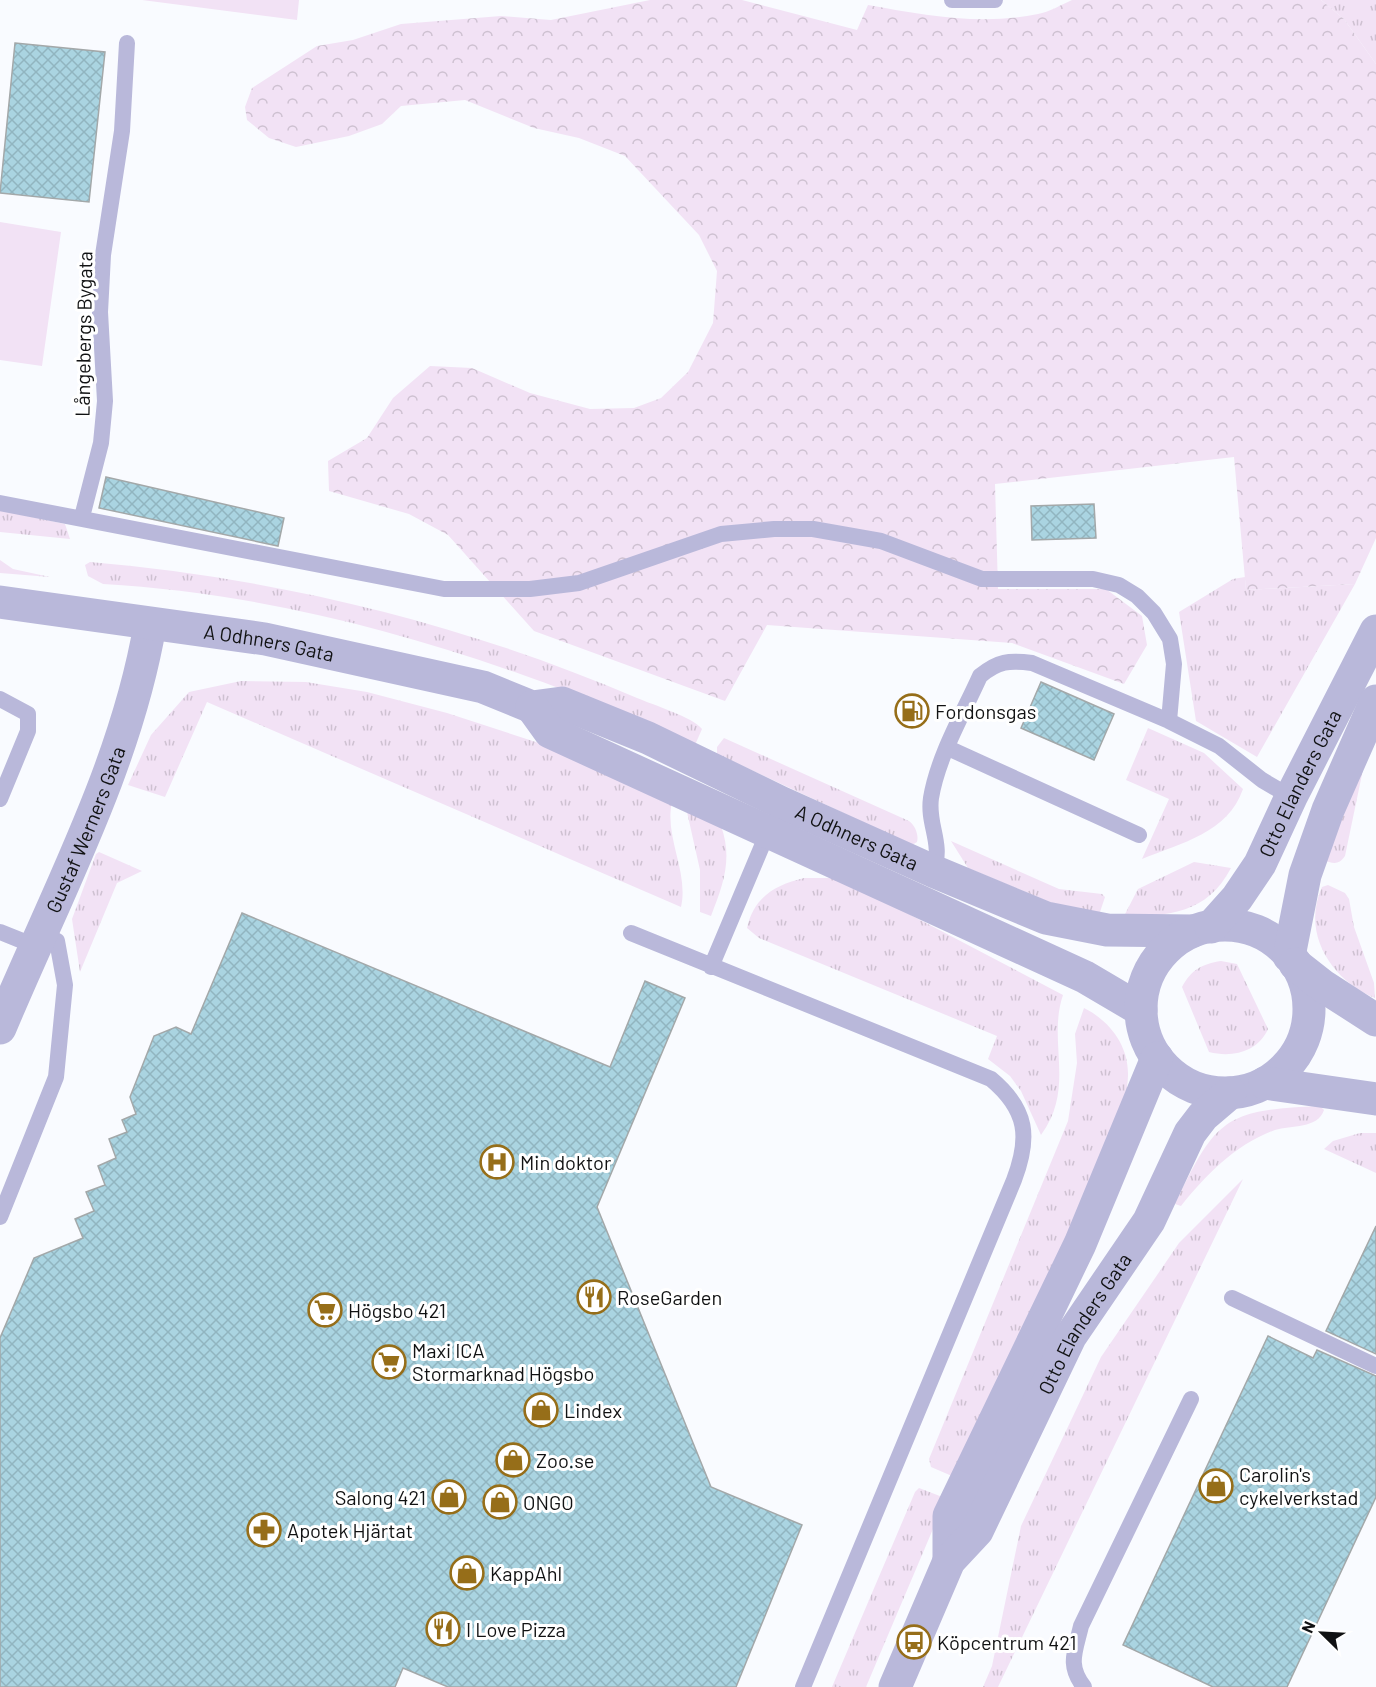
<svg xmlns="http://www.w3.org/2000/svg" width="1376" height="1687" font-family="Barlow,sans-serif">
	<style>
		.grass { fill: url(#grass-tufts) }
		.forest { fill: url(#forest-crowns) }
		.garden { fill: #f2e2f5 }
		.building { fill: url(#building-cross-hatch); stroke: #a3a8a9; stroke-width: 1.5 }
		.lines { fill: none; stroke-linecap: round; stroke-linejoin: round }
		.service { stroke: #b9b8da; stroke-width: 16 }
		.minor { stroke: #b9b8da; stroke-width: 33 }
		.tertiary { stroke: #b9b8da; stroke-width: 33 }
		.labels { text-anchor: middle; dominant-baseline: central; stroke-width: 6; stroke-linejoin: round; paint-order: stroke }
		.street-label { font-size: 20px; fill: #111213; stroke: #fff }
		.poi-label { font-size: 20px; fill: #111213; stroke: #fff; text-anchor: start }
	</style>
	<defs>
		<pattern id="grass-tufts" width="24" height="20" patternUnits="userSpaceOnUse" patternTransform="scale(1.5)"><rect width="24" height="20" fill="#f2e2f5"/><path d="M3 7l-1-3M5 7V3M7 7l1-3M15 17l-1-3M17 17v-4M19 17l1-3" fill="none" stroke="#cec1d1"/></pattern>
		<pattern id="forest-crowns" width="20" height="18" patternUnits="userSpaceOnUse" patternTransform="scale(1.5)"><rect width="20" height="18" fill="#f2e2f5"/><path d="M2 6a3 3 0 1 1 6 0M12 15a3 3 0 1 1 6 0" fill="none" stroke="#cec1d1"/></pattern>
		<pattern id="building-cross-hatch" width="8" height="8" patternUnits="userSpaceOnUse" patternTransform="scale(1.5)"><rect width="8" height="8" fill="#aad4e1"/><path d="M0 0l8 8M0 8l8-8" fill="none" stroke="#91b5c0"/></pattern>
	</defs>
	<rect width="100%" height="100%" fill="#f9fbff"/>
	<path class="grass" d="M 1321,0 L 1376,0 L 1376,64 L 1344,19 Z
		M 0,510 L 65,524 L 70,539 L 0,532 Z
		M 0,560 L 13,569 L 50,577 L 0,573 Z
		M 90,562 C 277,578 465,624 637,698 C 653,705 693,717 702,729 L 695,745 C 638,721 581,695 523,675 C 388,627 246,592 103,584 L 88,576 L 85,565 Z
		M 1245,577 L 1246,590 L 1355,584 L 1257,757 L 1196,721 L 1179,612 L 1233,579 Z
		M 241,681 L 306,682 L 367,692 L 447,713 L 582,757 L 672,802 C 664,837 689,872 681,907 L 207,702 L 165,797 L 128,785 L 151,735 L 189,692 Z
		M 1148,728 L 1204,753 L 1243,789 C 1228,833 1181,843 1142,859 L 1169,799 L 1126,780 Z
		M 1370,736 L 1345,856 C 1338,866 1333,863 1322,860 Z
		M 724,738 L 909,821 C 915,825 919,835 917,842 L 912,845 L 717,754 L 717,747 Z
		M 687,812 L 721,826 C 733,859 723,885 711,916 L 700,912 L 700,870 Z
		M 951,841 L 1059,889 L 1102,894 L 1105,897 L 1100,912 L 1073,912 L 968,868 Z
		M 99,852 L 142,871 L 117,883 L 80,972 L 72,919 L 96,854 Z
		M 1194,862 L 1231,868 C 1207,914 1169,915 1123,918 L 1138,889 Z
		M 804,878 L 832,878 L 865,891 L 1063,995 C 1047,1042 1076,1087 1041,1135 L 1021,1091 L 1010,1076 L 988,1059 L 997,1036 L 759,938 L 747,928 C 754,897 775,885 804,878 Z
		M 1328,885 L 1345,893 L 1349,899 L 1354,927 L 1374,983 L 1375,998 C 1331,980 1301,933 1322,887 Z
		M 1221,961 L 1237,964 L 1268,1029 C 1258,1052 1232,1058 1209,1052 L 1182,987 C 1191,970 1202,964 1221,961 Z
		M 1084,1008 C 1110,1021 1129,1046 1128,1076 C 1127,1106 1110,1136 1099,1162 C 1056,1269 1002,1372 952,1476 L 931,1467 L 929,1459 L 1068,1121 L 1077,1063 L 1075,1034 Z
		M 1320,1106 L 1324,1110 C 1318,1129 1291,1125 1275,1130 C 1236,1144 1206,1175 1181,1206 L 1175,1204 C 1216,1119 1224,1110 1320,1106 Z
		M 1360,1133 L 1376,1133 L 1376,1173 L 1324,1149 L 1333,1141 Z
		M 1243,1179 L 998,1687 L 983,1687 L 992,1666 L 1021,1526 L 1101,1357 L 1179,1243 Z
		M 919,1488 L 945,1498 L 944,1503 L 866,1687 L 832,1687 L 915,1492 Z"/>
	<path class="forest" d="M 650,0 L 742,0 L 857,30 L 868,5 C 924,15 981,26 1038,14 C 1049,12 1061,5 1072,0 L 1321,0 L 1344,19 L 1376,64 L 1376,538 L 1355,584 L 1246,590 L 1234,457 L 995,484 L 998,589 L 1106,589 L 1142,616 L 1147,645 L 1124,684 L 1012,643 L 767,625 L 725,701 L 534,631 L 448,535 L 409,514 L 329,491 L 328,461 L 367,438 L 393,398 L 430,366 L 472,368 L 530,393 L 590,409 L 634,408 L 661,398 L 688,372 L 713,323 L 717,271 L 699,235 L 625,156 L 579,138 L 534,128 L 465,100 L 401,106 L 382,124 L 349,136 L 296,147 L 269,138 L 247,120 L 245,107 L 252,88 L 317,46 L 353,40 L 401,24 L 501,16 L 551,20 Z"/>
	<path class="garden" d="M 142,0 L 299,0 L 297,20 Z
		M 0,222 L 61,232 L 42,366 L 0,360 Z"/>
	<path class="building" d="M 15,43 L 105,52 L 89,202 L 0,193 Z
		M 106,477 L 284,518 L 278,546 L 99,508 Z
		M 1094,504 L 1096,538 L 1032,540 L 1031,506 Z
		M 1041,682 L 1114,714 L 1094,760 L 1021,728 Z
		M 242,913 L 610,1067 L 645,981 L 685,998 L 597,1207 L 711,1487 L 802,1525 L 736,1687 L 448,1687 L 403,1668 L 395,1687 L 0,1687 L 0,1338 L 34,1258 L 83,1238 L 75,1219 L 94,1211 L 86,1192 L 105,1185 L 98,1166 L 116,1158 L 109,1139 L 127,1132 L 122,1120 L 136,1114 L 130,1097 L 154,1036 L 176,1027 L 191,1034 Z
		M 1376,1226 L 1376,1354 L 1326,1331 Z
		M 1268,1336 L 1313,1358 L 1317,1350 L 1376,1376 L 1376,1497 L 1287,1687 L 1213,1687 L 1123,1645 Z"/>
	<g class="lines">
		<path class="service" d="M 952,0 L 995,0
			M 0,503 L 444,589 L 530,589 L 579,583 L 721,534 L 774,529 L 813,529 L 881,541 L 982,579 L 1093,579 L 1119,585 L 1137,596 L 1154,613 L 1170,639 L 1174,664 L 1169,721
			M 82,517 L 101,443 L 105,401 L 100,312 L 103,255 L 122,131 L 127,43
			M 0,699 L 28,714 L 28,731 L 0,799
			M 948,748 L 1139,835
			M 933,871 C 944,844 927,825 931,798 C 938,756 963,714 980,676 C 998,661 1009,660 1032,663 L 1169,721 L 1219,746 L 1262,780 L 1291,797
			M 0,932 L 35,946
			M 631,933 L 991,1079 C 1028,1110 1030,1138 1014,1180 L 803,1687
			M 711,967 L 770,827
			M 0,1217 L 56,1077 L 65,985 L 57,941 L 41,933
			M 1232,1298 L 1376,1366
			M 1084,1687 C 1067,1665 1075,1652 1081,1626 L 1191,1399"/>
		<path class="minor" id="s1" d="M 0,1028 C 55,896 126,766 150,625"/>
		<g class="tertiary">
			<path id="s2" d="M 0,602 L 265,639 L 483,687 L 532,707 L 562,703 L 648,738 L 782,803 L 933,871 L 1046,918 L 1107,930 L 1193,931"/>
			<path d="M 532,707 L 550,732 L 1085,977 L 1141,1010"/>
			<circle cx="1225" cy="1009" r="84"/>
			<path id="s3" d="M 1211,927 L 1237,898 L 1260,864 L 1291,797 L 1376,631"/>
			<path d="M 1289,956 L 1305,875 L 1328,810 L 1376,701"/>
			<path d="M 1295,964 L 1323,986 L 1376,1020"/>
			<path d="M 1265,1083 L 1376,1099"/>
			<path d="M 949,1561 L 949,1516 L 1080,1244 L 1157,1058"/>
			<path id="s4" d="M 895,1687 L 949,1561 L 977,1531 L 1070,1337 L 1149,1221 L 1190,1133 L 1203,1116 L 1230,1093"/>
		</g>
	</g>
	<defs>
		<symbol id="fuel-ring" viewBox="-11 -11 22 22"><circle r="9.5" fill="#fff" stroke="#966e19" stroke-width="1.5"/><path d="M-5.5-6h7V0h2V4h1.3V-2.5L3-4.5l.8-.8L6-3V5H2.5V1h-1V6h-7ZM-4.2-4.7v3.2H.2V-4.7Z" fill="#966e19"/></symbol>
		<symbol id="hospital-ring" viewBox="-11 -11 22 22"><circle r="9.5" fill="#fff" stroke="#966e19" stroke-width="1.5"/><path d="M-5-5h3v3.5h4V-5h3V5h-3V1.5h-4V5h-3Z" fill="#966e19"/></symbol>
		<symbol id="restaurant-ring" viewBox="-11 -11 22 22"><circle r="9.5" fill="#fff" stroke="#966e19" stroke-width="1.5"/><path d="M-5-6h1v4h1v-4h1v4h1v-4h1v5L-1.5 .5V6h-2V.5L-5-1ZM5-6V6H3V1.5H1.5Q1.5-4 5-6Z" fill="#966e19"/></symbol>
		<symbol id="supermarket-ring" viewBox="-11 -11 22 22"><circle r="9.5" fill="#fff" stroke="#966e19" stroke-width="1.5"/><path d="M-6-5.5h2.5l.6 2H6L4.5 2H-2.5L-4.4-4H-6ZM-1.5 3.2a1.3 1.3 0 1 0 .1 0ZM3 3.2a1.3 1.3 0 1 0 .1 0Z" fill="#966e19"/></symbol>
		<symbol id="shop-ring" viewBox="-11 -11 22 22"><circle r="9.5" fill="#fff" stroke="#966e19" stroke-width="1.5"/><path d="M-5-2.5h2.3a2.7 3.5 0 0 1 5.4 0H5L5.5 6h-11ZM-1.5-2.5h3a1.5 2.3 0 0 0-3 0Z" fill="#966e19"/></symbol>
		<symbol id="pharmacy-ring" viewBox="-11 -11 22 22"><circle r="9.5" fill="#fff" stroke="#966e19" stroke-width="1.5"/><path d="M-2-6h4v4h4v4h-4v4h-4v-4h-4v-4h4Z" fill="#966e19"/></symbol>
		<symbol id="bus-ring" viewBox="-11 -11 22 22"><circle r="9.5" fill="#fff" stroke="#966e19" stroke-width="1.5"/><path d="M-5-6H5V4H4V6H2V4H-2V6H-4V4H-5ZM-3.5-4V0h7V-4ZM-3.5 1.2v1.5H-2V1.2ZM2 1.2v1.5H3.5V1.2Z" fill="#966e19"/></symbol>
	</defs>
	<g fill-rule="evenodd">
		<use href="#fuel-ring" x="893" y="692" width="38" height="38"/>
		<use href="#hospital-ring" x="478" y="1143" width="38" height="38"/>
		<use href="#restaurant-ring" x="575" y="1278" width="38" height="38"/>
		<use href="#supermarket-ring" x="306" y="1291" width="38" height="38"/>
		<use href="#supermarket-ring" x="370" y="1343" width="38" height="38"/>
		<use href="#shop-ring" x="522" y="1391" width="38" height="38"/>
		<use href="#shop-ring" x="494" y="1441" width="38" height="38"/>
		<use href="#shop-ring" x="1197" y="1467" width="38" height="38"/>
		<use href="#shop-ring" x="430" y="1478" width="38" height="38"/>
		<use href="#shop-ring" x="481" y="1483" width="38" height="38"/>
		<use href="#pharmacy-ring" x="245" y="1511" width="38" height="38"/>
		<use href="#shop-ring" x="448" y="1554" width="38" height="38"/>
		<use href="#restaurant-ring" x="424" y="1610" width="38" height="38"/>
		<use href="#bus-ring" x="895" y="1623" width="38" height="38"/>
	</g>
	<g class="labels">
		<g class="street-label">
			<text transform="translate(83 334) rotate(-89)">Långebergs Bygata</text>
			<text stroke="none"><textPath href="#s2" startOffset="272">A Odhners Gata</textPath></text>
			<text stroke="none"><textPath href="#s3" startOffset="170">Otto Elanders Gata</textPath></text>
			<text stroke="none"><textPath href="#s1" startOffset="216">Gustaf Werners Gata</textPath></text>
			<text stroke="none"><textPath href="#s2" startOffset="898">A Odhners Gata</textPath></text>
			<text stroke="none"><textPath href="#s4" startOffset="412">Otto Elanders Gata</textPath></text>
		</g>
		<g class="poi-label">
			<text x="935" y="711">Fordonsgas</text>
			<text x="520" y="1162">Min doktor</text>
			<text x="617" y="1297">RoseGarden</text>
			<text x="348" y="1310">Högsbo 421</text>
			<text x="412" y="1350">Maxi ICA<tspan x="412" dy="23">Stormarknad Högsbo</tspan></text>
			<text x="564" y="1410">Lindex</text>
			<text x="536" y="1460">Zoo.se</text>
			<text x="1239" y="1474">Carolin's<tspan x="1239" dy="23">cykelverkstad</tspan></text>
			<text x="426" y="1497" text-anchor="end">Salong 421</text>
			<text x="523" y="1502">ONGO</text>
			<text x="287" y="1530">Apotek Hjärtat</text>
			<text x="490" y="1573">KappAhl</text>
			<text x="466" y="1629">I Love Pizza</text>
			<text x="937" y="1642">Köpcentrum 421</text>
		</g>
	</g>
	<g transform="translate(1322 1633) rotate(294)" stroke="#ffffff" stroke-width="4.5" paint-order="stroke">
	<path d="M0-4.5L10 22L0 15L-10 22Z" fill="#111213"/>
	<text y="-9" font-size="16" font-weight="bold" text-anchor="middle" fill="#111213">N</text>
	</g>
</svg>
